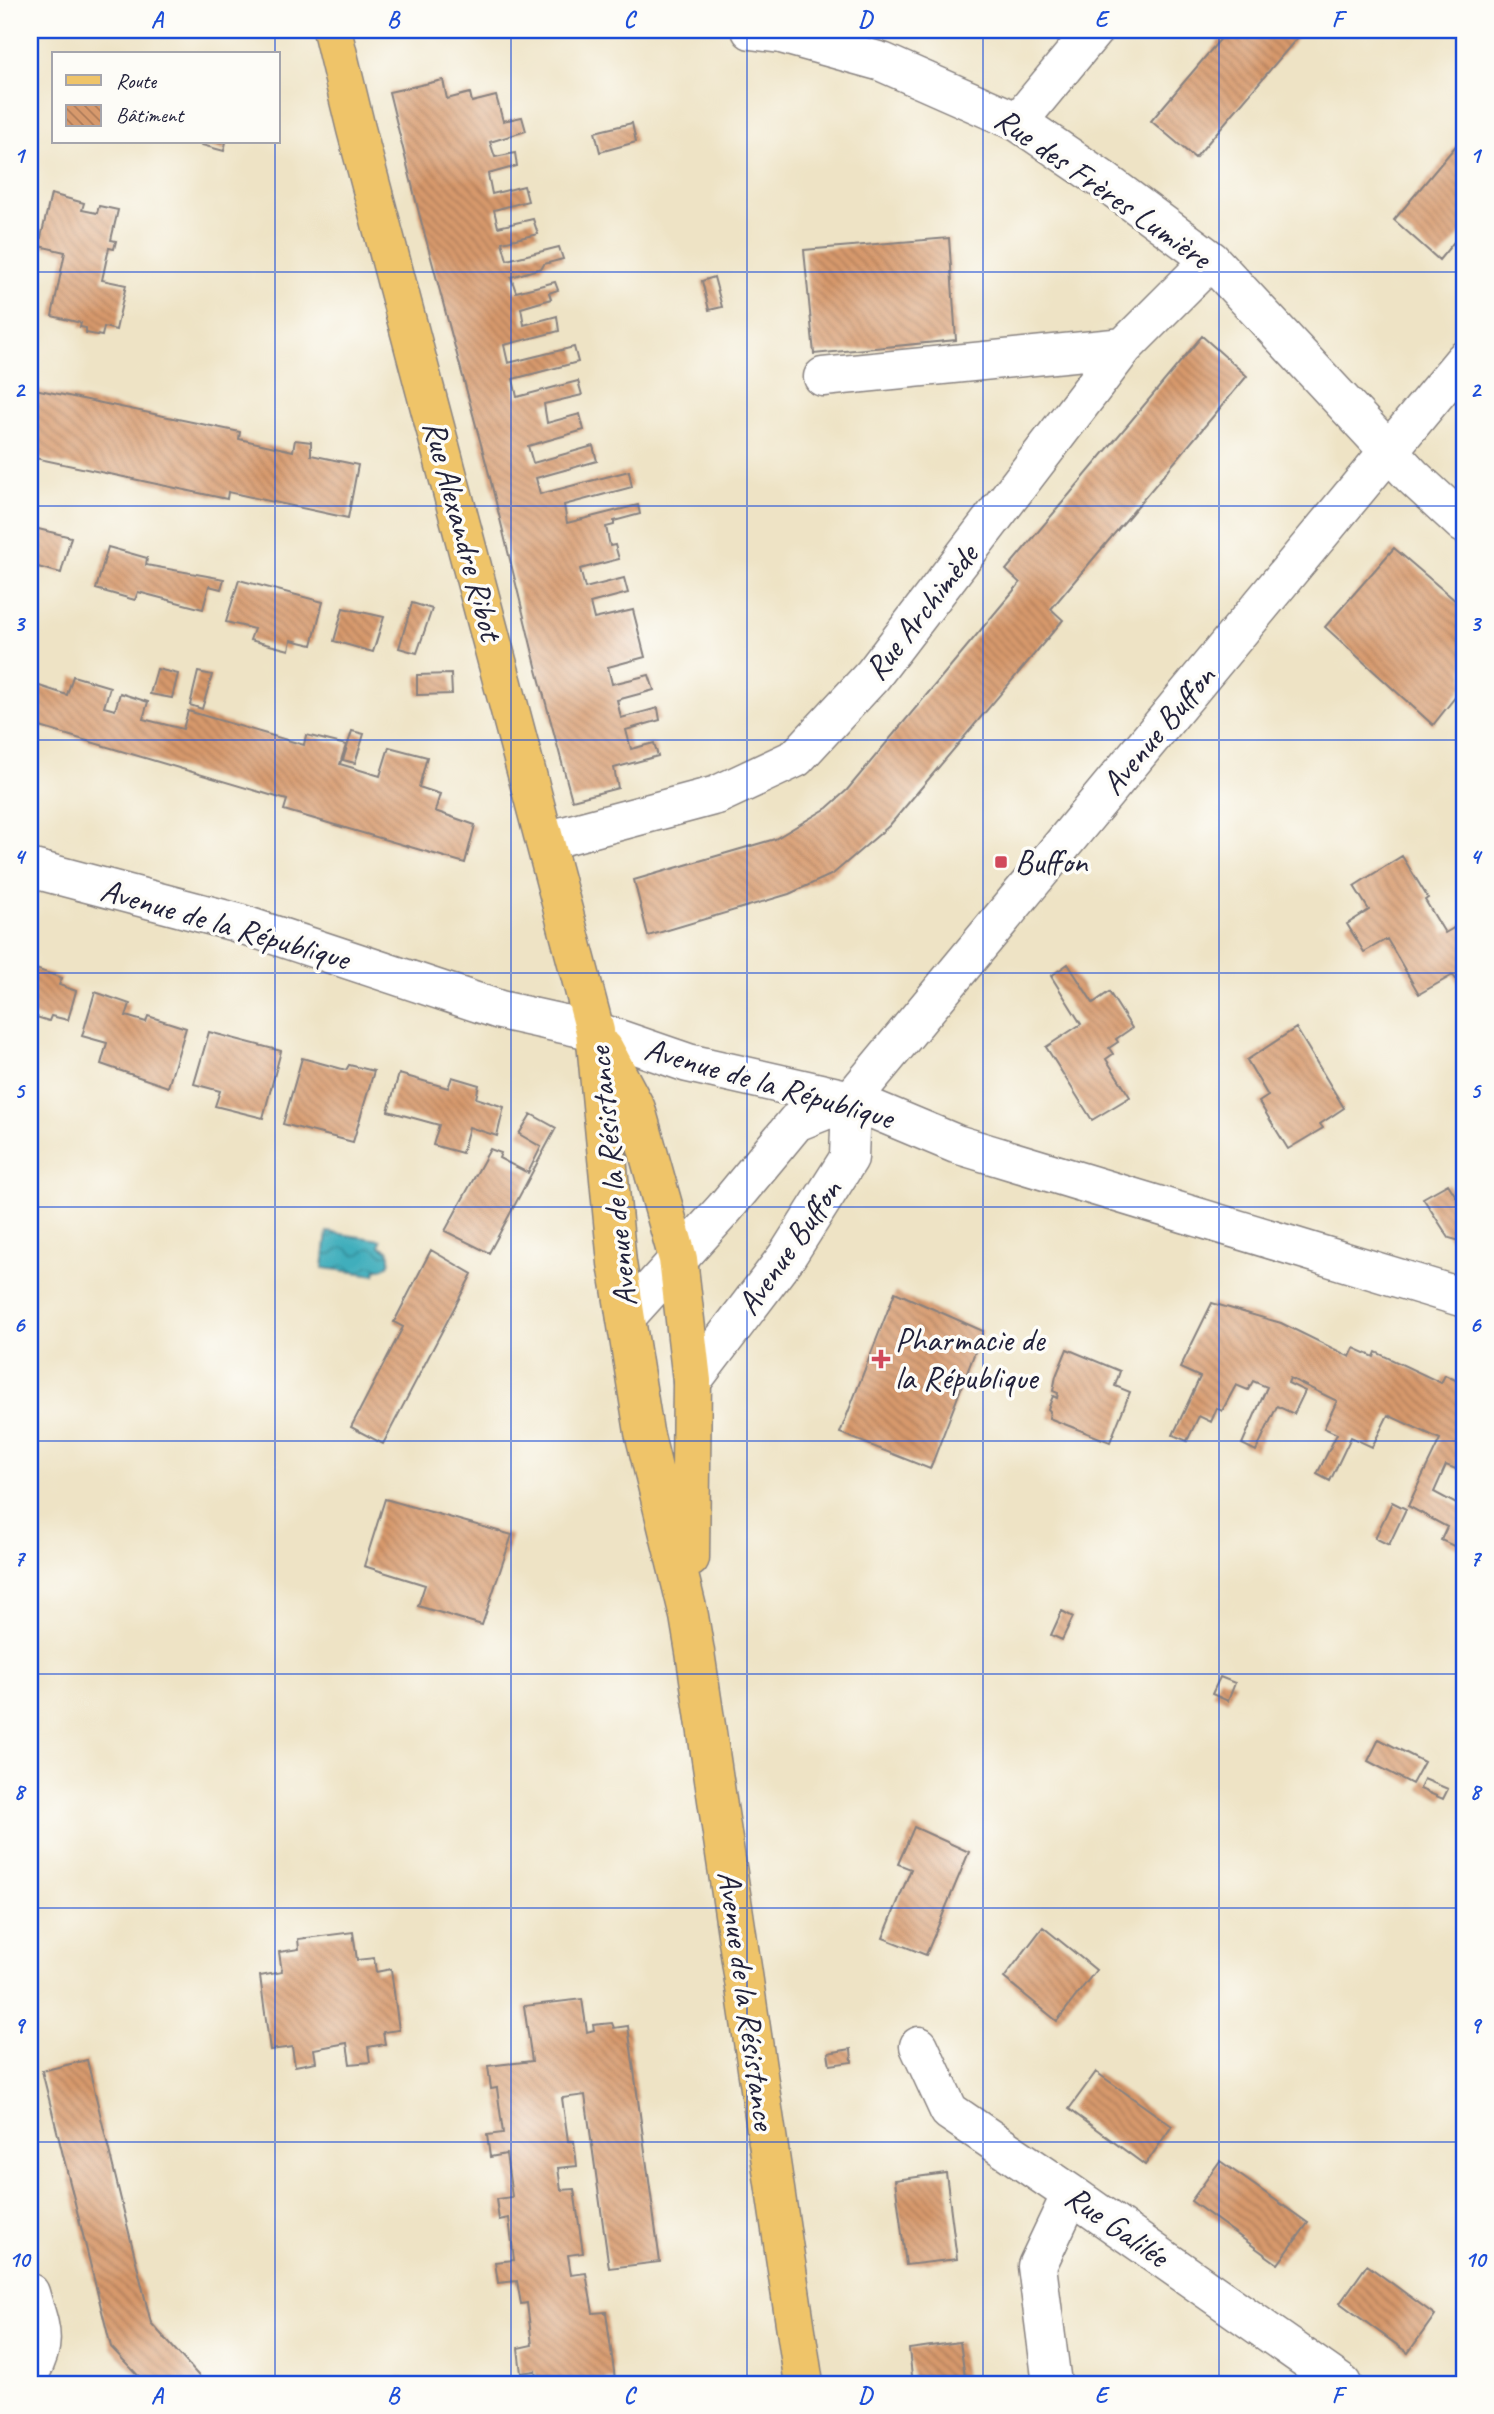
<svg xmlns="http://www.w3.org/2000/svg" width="1494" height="2414" font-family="Caveat,sans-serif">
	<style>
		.water { fill: url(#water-waves); stroke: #31687c; stroke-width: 2 }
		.building { fill: url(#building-back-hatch) }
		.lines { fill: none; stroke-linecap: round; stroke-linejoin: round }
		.minor-casing { stroke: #888280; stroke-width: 41 }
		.major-casing { stroke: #888280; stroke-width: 41 }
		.minor { stroke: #fff; stroke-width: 38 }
		.major { stroke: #efc469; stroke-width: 38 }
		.grid { fill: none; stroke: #1d4ed8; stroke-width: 2; stroke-opacity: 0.55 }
		.poi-dot { fill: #d1495b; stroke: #fdfcf7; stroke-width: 2.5 }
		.labels { text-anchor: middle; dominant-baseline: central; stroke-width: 7; stroke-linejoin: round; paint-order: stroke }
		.street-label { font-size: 33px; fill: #22223b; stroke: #fdfcf7 }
		.poi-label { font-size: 33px; fill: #22223b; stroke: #fdfcf7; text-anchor: start }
		.neatline { fill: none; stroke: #1d4ed8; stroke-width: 2.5 }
		.grid-label { font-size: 23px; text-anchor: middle; font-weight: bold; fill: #1d4ed8 }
	</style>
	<defs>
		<pattern id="water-waves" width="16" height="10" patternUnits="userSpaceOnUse" patternTransform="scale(1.75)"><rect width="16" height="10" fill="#40aebc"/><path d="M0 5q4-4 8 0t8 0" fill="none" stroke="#358d9a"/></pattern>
		<pattern id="building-back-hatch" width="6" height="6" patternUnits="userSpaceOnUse" patternTransform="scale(1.75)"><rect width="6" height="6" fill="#d7996c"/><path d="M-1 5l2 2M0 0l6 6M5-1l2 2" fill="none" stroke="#ae7c5a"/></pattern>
	</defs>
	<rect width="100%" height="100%" fill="#fdfcf7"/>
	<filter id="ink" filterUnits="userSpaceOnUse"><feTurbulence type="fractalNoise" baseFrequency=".0143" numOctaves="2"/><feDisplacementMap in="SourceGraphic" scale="14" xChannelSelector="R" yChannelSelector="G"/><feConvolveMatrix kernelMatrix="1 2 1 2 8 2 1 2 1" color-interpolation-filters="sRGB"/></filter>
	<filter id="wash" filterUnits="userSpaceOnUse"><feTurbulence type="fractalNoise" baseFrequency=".00686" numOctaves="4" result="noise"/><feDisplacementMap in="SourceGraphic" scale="28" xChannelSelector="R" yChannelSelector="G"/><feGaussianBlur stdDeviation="1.57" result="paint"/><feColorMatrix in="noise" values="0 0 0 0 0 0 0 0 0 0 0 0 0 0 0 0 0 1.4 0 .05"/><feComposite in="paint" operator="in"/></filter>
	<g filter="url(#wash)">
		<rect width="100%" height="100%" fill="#eee3c5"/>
		<path class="water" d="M 327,1232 L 381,1240 L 380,1246 L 388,1250 L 390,1255 C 391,1265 385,1270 376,1269 L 375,1275 L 323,1268 Z"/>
		<g id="blocks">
			<path class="building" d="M 1228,30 L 1304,30 L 1195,158 L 1151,121 Z
				M 443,80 L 447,99 L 470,93 L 472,102 L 496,96 L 503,121 L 522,117 L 526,131 L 490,142 L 495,157 L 515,153 L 517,166 L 488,174 L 492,194 L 524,186 L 528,201 L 494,210 L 498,227 L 533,219 L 538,234 L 502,242 L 507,260 L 559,247 L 563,259 L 544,264 L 542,268 L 511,277 L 516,292 L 555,282 L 558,290 L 549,293 L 551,299 L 521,308 L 524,325 L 557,316 L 559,331 L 504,345 L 508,363 L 574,347 L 578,362 L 513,379 L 517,397 L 578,381 L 582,395 L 544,404 L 547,423 L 580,414 L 584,430 L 528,446 L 533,463 L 593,446 L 597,461 L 536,478 L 540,494 L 629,471 L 632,487 L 564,505 L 567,523 L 638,505 L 640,514 L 614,521 L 614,525 L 606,527 L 610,546 L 615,545 L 619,559 L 580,569 L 585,588 L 624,578 L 628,593 L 590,603 L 594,619 L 633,610 L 645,657 L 608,667 L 612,684 L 649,675 L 654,690 L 617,700 L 621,718 L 658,708 L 660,720 L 626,730 L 631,749 L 654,743 L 658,756 L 614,768 L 618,788 L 572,800 L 537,670 L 489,474 L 419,213 L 389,92 Z
				M 632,123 L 636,142 L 600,152 L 595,132 Z
				M 1464,136 L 1464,230 L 1439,260 L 1394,220 Z
				M 191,142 L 226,142 L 224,151 Z
				M 51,194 L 84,203 L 82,210 L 97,213 L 99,206 L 118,210 L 111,240 L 116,241 L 114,249 L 109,248 L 102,280 L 126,285 L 116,330 L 104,327 L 102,336 L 86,333 L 86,328 L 80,327 L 81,323 L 52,316 L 65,252 L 39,246 Z
				M 949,238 L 956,340 L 814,354 L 804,250 Z
				M 714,277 L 722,307 L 709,310 L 702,281 Z
				M 1202,336 L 1247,376 L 1051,609 L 1063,620 L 889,826 L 833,874 L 789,894 L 648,936 L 634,880 L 775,839 L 827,808 L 847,790 L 1020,583 L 1006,570 Z
				M 30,388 L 240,432 L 239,439 L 293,451 L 295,440 L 311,442 L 311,455 L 358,465 L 348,518 L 228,492 L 227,499 L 30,457 Z
				M 30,527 L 71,537 L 61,573 L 30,565 Z
				M 108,547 L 147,558 L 146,565 L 224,579 L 221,589 L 209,586 L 203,609 L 138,592 L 135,600 L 96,589 Z
				M 1394,548 L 1464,608 L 1464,686 L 1433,725 L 1325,627 Z
				M 239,580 L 323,602 L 312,645 L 291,640 L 289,650 L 250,640 L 254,629 L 226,622 Z
				M 412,603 L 432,609 L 417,653 L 399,648 Z
				M 343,608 L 384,617 L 373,652 L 334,641 Z
				M 157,669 L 178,674 L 172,698 L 150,694 Z
				M 198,672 L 212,675 L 202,709 L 190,705 Z
				M 451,674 L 452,694 L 417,695 L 417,675 Z
				M 73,676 L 110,687 L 104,707 L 115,710 L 120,693 L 148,702 L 143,719 L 183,729 L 188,711 L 304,745 L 306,735 L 346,745 L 340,764 L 380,776 L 389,747 L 427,757 L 419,787 L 440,794 L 435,811 L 475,825 L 465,863 L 284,810 L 287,800 L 30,724 L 30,683 L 67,695 Z
				M 352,731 L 364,734 L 355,763 L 343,760 Z
				M 1402,856 L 1428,898 L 1425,900 L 1445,933 L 1464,922 L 1464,981 L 1459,984 L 1453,975 L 1419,994 L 1387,939 L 1364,952 L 1347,924 L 1369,910 L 1354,886 Z
				M 1068,964 L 1093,1003 L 1109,992 L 1132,1028 L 1116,1039 L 1118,1042 L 1109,1048 L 1113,1054 L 1106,1059 L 1130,1097 L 1092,1120 L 1046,1047 L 1081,1024 L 1051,976 Z
				M 30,967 L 62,978 L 59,985 L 76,991 L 68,1020 L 51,1016 L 49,1021 L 30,1015 Z
				M 95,992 L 130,1004 L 126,1016 L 146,1022 L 148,1016 L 186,1028 L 168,1087 L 101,1064 L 107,1043 L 82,1036 Z
				M 1296,1028 L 1344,1108 L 1320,1124 L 1323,1128 L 1288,1149 L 1259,1102 L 1268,1096 L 1247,1060 Z
				M 209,1032 L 281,1051 L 263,1118 L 215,1106 L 220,1091 L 194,1084 Z
				M 302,1058 L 346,1070 L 349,1065 L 374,1071 L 353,1142 L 283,1124 Z
				M 399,1074 L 448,1088 L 452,1077 L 479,1085 L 476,1098 L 504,1107 L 497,1136 L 469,1127 L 462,1153 L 433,1145 L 439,1125 L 388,1111 Z
				M 531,1114 L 556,1128 L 489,1253 L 445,1231 L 490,1149 L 501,1153 L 499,1158 L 528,1173 L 541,1147 L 519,1134 Z
				M 1448,1184 L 1464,1209 L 1464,1242 L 1449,1238 L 1423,1198 Z
				M 431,1250 L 472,1274 L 383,1444 L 351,1427 L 403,1327 L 394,1322 Z
				M 895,1292 L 983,1331 L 930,1469 L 840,1433 Z
				M 1212,1303 L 1281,1323 L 1350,1357 L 1354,1348 L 1374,1357 L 1376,1352 L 1441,1383 L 1445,1375 L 1464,1384 L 1464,1469 L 1463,1472 L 1446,1465 L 1434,1492 L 1464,1508 L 1464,1540 L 1460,1549 L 1441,1540 L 1447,1527 L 1408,1506 L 1440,1439 L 1388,1415 L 1372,1447 L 1351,1437 L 1330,1481 L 1317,1474 L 1337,1434 L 1324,1428 L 1337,1401 L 1290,1378 L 1288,1383 L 1305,1391 L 1294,1414 L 1277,1406 L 1256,1451 L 1242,1444 L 1267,1387 L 1253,1381 L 1248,1390 L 1236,1385 L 1222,1411 L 1217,1408 L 1211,1422 L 1199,1416 L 1187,1441 L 1173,1435 L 1200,1377 L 1180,1368 Z
				M 1067,1349 L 1120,1371 L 1115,1386 L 1130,1392 L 1110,1442 L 1049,1418 L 1050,1411 L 1048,1409 L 1053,1396 L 1057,1398 L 1058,1393 L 1053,1391 L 1056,1376 Z
				M 385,1499 L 512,1535 L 482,1625 L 418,1606 L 425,1585 L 364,1566 Z
				M 1392,1502 L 1406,1509 L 1389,1545 L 1375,1538 Z
				M 1062,1611 L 1073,1617 L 1062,1640 L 1051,1635 Z
				M 1220,1677 L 1235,1683 L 1228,1701 L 1212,1694 Z
				M 1379,1739 L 1424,1762 L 1412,1784 L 1368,1761 Z
				M 1424,1779 L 1448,1789 L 1443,1799 L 1420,1789 Z
				M 914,1827 L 969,1852 L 926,1955 L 883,1938 L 911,1869 L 898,1864 Z
				M 1043,1927 L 1096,1970 L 1057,2021 L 1004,1978 Z
				M 353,1932 L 357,1960 L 374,1958 L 376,1972 L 391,1969 L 399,2030 L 383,2032 L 385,2044 L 368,2047 L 370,2062 L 350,2064 L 347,2043 L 314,2049 L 316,2062 L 295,2066 L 292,2047 L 270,2050 L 260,1976 L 282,1972 L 279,1952 L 299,1949 L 298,1939 Z
				M 582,1999 L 587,2032 L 594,2030 L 593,2025 L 612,2023 L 614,2028 L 628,2026 L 660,2262 L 609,2268 L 585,2095 L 562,2098 L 568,2141 L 574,2141 L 577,2166 L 558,2168 L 561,2190 L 574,2189 L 583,2253 L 568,2255 L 571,2275 L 586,2273 L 593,2313 L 606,2312 L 615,2379 L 579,2384 L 537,2384 L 535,2371 L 521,2373 L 518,2348 L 532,2345 L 527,2303 L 521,2304 L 517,2281 L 498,2283 L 495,2262 L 514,2260 L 509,2218 L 499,2220 L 496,2199 L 512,2197 L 506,2154 L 490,2157 L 487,2135 L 503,2133 L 497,2088 L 491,2089 L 488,2066 L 532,2061 L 524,2006 Z
				M 851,2049 L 852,2062 L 830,2065 L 828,2053 Z
				M 87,2060 L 151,2323 L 206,2384 L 146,2384 L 111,2347 L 42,2071 Z
				M 1096,2072 L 1172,2126 L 1145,2165 L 1069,2109 Z
				M 1220,2161 L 1308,2223 L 1278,2264 L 1191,2201 Z
				M 946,2173 L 957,2259 L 906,2265 L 895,2180 Z
				M 1367,2265 L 1435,2315 L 1408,2353 L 1340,2303 Z
				M 960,2342 L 966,2384 L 913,2384 L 909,2349 Z
				M 400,2377 L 407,2384 L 393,2384 Z"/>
		</g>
	</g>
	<g filter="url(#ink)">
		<use href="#blocks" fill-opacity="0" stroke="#888280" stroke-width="2"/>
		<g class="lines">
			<defs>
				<path id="minor" d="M 751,30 L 781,34 L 882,62 L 1018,122 L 1103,180 L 1211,260 L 1412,476 L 1464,524
					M 1018,122 L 1094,30
					M 823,377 L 1124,347
					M 545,841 L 717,795 L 796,758 L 873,675 L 1124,347 L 1211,260
					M 30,868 L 235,922 L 500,1010 L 595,1031 L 688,1063 L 851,1100 L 956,1144 L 1464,1298
					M 626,1317 L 724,1209 L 796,1122 L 851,1100 L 1464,360
					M 692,1381 L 787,1256 L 849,1158 L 851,1100
					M 919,2046 L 949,2111 L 1071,2194 L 1342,2384
					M 30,2293 C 39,2326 49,2340 30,2373
					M 1052,2384 L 1037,2266 L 1071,2194"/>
				<path id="major" d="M 332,30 L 356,129 L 595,1031 L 617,1263 L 644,1432 L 689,1616 L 695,1652 L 804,2384
					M 604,1049 L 636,1109 L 678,1259 L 692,1381 L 690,1558"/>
			</defs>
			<use href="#minor" class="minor-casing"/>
			<use href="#major" class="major-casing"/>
			<use href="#minor" class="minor"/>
			<use href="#major" class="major"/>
		</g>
	</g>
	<path class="grid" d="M 275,30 L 275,54M 511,30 L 511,2384M 747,30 L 747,2384M 983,30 L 983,2384M 1219,30 L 1219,2384M 275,142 L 275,2384M 30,272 L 1464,272M 30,506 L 1464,506M 30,740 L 1464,740M 30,973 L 1464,973M 30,1207 L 1464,1207M 30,1441 L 1464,1441M 30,1674 L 1464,1674M 30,1908 L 1464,1908M 30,2142 L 1464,2142"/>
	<g class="poi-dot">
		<rect x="994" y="855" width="14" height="14" rx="3.5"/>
		<path d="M877.5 1348.5h7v7h7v7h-7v7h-7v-7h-7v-7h7z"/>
	</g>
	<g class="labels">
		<g class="street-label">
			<text transform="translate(1103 188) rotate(35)">Rue des Frères Lumière</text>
			<text transform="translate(463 530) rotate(75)">Rue Alexandre Ribot</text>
			<text transform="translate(921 612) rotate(-52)">Rue Archimède</text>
			<text transform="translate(1158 730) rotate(-50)">Avenue Buffon</text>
			<text transform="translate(225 924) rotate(16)">Avenue de la République</text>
			<text transform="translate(769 1083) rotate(16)">Avenue de la République</text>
			<text transform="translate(612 1177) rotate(-96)">Avenue de la Résistance</text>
			<text transform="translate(789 1247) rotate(-55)">Avenue Buffon</text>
			<text transform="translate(747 2000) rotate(82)">Avenue de la Résistance</text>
			<text transform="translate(1117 2226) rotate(35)">Rue Galilée</text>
		</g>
		<g class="poi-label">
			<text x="1015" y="862">Buffon</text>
			<text x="895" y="1340">Pharmacie de<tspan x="895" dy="38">la République</tspan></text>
		</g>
	</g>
	<rect width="1494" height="2414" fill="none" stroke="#fdfcf7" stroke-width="77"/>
	<rect x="52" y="52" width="228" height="91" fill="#fdfcf7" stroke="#a5a5ac" stroke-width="2"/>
	<rect x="66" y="75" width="35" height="10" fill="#efc469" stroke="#a5a5ac" stroke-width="2"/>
	<text x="116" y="88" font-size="21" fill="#22223b">Route</text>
	<rect x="66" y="105" width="35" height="21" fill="url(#building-back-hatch)" stroke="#a5a5ac" stroke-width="2"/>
	<text x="116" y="122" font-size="21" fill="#22223b">Bâtiment</text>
	<rect x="38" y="38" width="1418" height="2338" class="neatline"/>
	<g class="grid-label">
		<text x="157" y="27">A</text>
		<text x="393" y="27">B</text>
		<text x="629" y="27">C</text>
		<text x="865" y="27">D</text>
		<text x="1101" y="27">E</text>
		<text x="1337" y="27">F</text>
		<text x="19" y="163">1</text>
		<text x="1475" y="163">1</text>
		<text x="19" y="397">2</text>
		<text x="1475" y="397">2</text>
		<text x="19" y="631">3</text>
		<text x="1475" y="631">3</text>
		<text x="19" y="864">4</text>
		<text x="1475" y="864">4</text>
		<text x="19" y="1098">5</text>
		<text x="1475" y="1098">5</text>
		<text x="19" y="1332">6</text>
		<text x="1475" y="1332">6</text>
		<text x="19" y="1566">7</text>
		<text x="1475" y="1566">7</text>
		<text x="19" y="1799">8</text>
		<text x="1475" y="1799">8</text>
		<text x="19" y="2033">9</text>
		<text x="1475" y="2033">9</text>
		<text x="19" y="2267">10</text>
		<text x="1475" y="2267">10</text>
		<text x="157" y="2403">A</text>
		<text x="393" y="2403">B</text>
		<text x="629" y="2403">C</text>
		<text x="865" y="2403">D</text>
		<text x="1101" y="2403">E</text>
		<text x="1337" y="2403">F</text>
	</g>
</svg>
